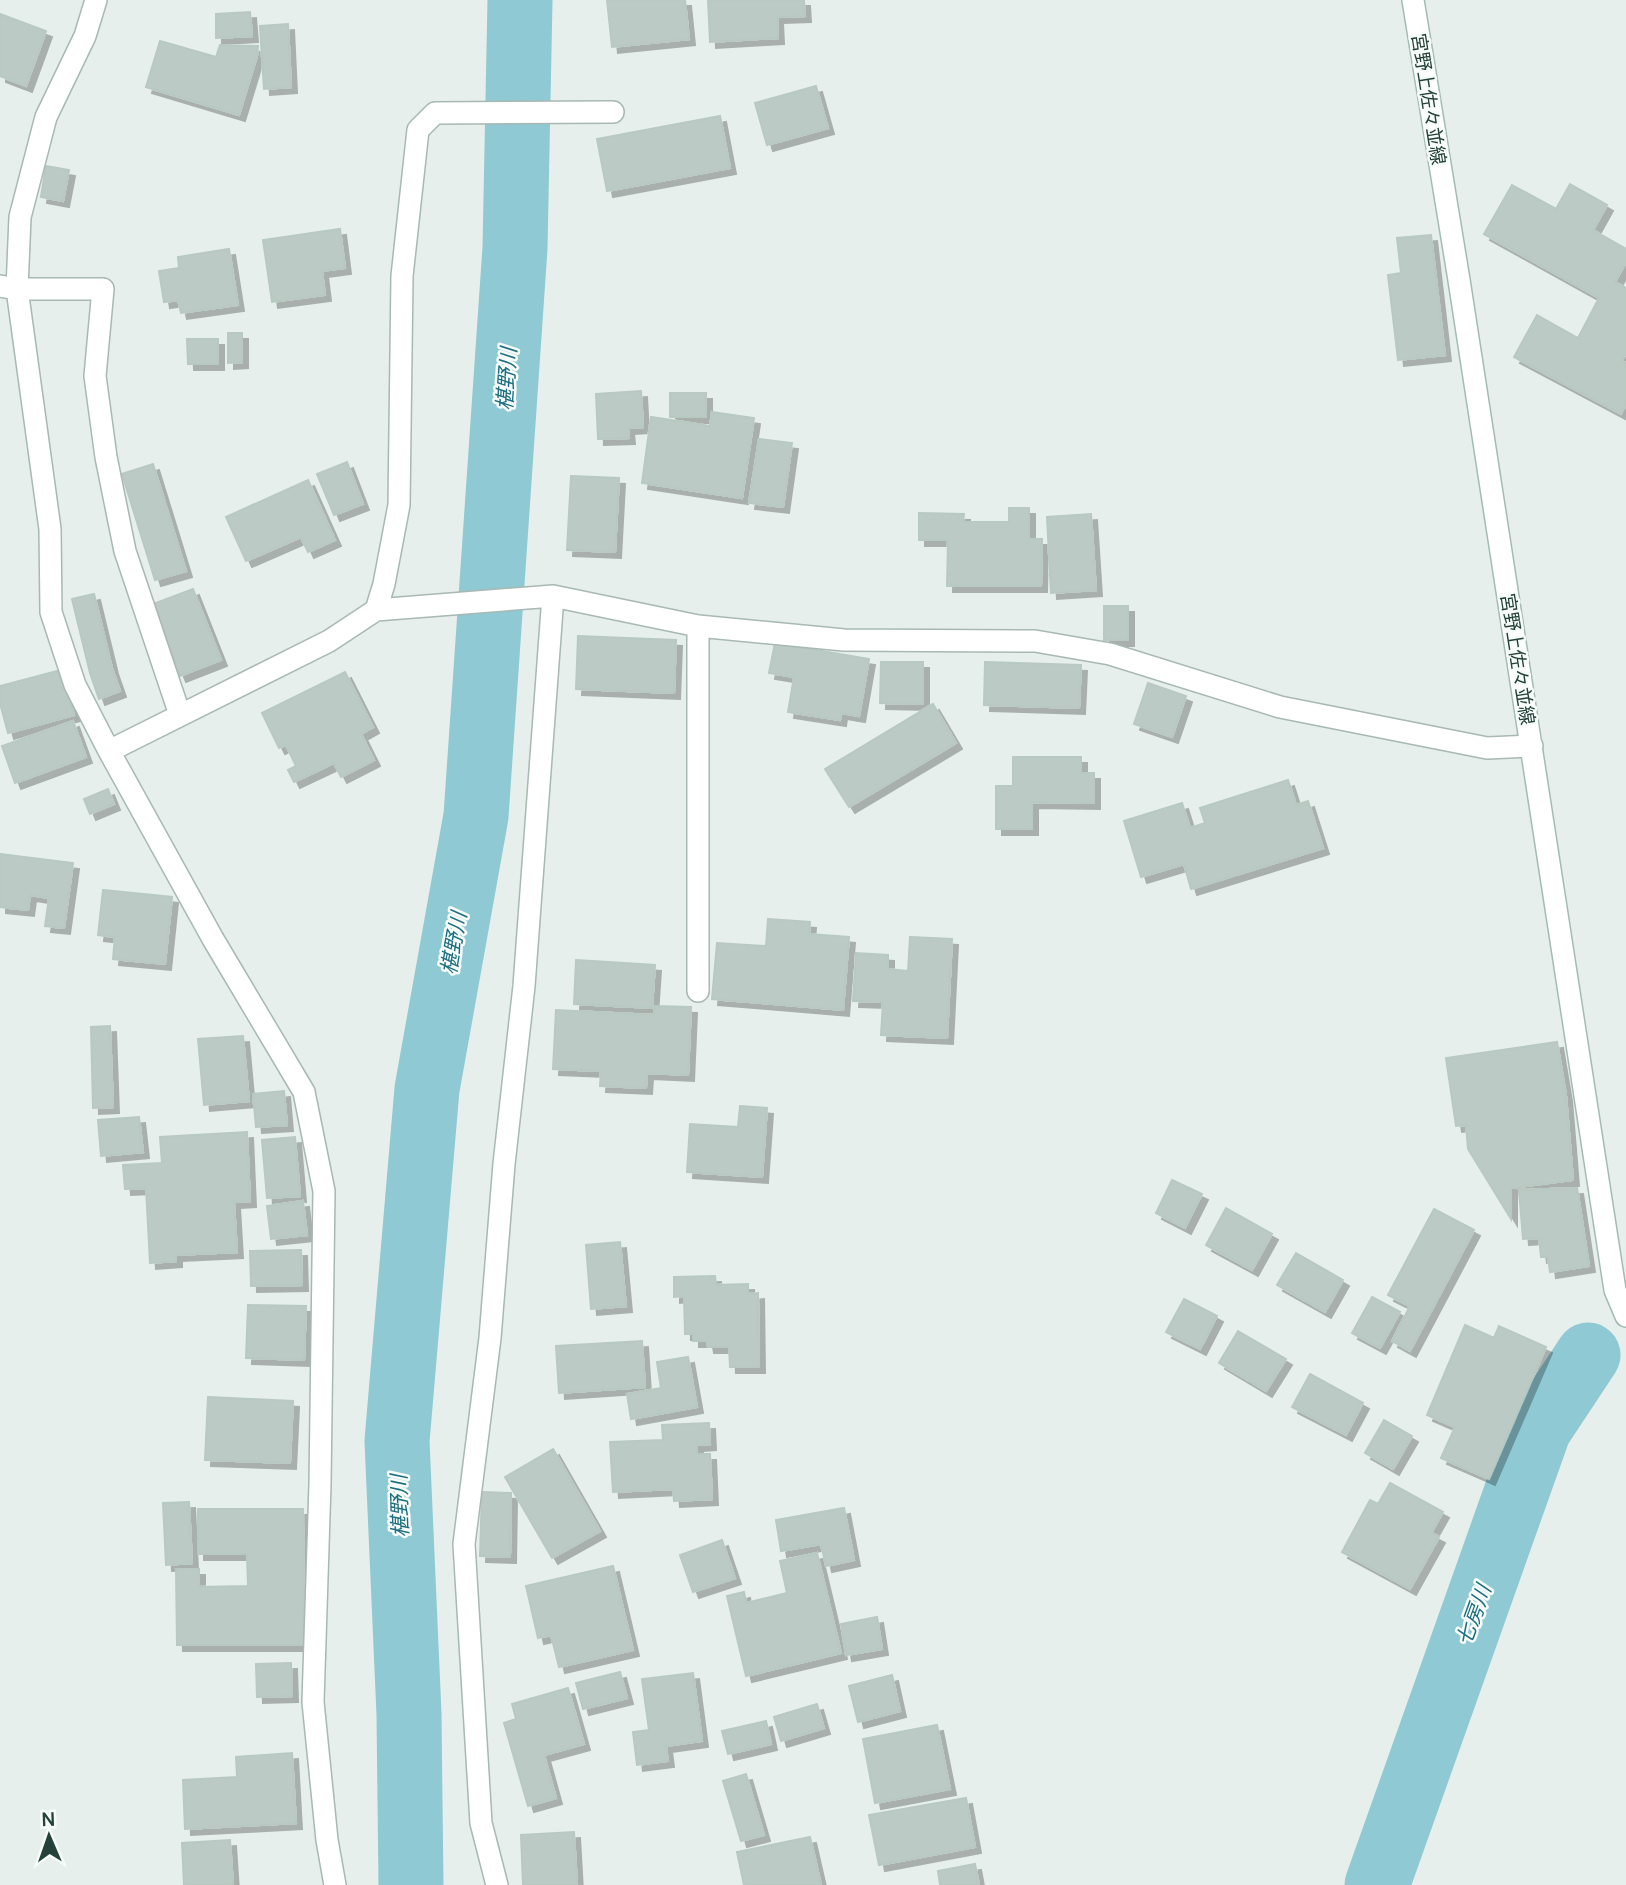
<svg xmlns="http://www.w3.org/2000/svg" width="1626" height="1885" font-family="Manrope,'Noto Sans JP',sans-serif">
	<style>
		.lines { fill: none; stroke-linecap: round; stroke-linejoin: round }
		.river { stroke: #8ec9d4; stroke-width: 65 }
		.building { fill: #bbcac4; stroke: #b8c9c2; stroke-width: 2; filter: url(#shadow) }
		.minor-casing { stroke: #a8b8b2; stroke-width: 24 }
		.secondary-casing { stroke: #a4bbb3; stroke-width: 24 }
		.minor { stroke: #fff; stroke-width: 21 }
		.secondary { stroke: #fff; stroke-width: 21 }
		.labels { text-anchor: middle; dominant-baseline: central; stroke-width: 5; stroke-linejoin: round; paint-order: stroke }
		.street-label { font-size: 19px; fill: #24423a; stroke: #f7fbf9 }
		.water-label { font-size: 21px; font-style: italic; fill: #1c6f80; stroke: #f7fbf9 }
	</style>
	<defs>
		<filter id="shadow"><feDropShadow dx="6" dy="6" stdDeviation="0" flood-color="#0004"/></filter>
	</defs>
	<rect width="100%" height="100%" fill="#e6efeb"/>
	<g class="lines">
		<path class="river" d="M 411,1885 L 409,1714 L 397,1441 L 427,1089 L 476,816 L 515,248 L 520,0
			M 1377,1885 L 1539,1429 L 1588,1355"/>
	</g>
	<path class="building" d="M 607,0 L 685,0 L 689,39 L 612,47 Z
		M 708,0 L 804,0 L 805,16 L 777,17 L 778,38 L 710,42 Z
		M 250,12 L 252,36 L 216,38 L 216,14 Z
		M 0,14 L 46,31 L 26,86 L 0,76 Z
		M 288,24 L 291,87 L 264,89 L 260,26 Z
		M 160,41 L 216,57 L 220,45 L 258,46 L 257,56 L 239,115 L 146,87 Z
		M 816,86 L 828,128 L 767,145 L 755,103 Z
		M 720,116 L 730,168 L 607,191 L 597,139 Z
		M 46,166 L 69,170 L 63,201 L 41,197 Z
		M 1570,184 L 1607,205 L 1593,230 L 1626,249 L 1626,262 L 1615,282 L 1626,288 L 1626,353 L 1622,361 L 1626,363 L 1626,404 L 1621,414 L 1514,357 L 1537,315 L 1578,338 L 1599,298 L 1484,234 L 1512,185 L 1556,209 Z
		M 340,229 L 345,268 L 322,271 L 325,295 L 272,302 L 263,240 Z
		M 1431,235 L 1445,355 L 1398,360 L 1388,275 L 1401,273 L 1397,238 Z
		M 229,249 L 238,305 L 181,313 L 178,300 L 164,302 L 159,271 L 179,268 L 178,257 Z
		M 228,333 L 242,333 L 242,362 L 228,363 Z
		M 187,339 L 218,339 L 218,364 L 188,364 Z
		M 641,391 L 643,427 L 628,428 L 629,438 L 598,439 L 596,394 Z
		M 670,393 L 706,393 L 706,417 L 670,417 Z
		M 712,412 L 754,418 L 742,498 L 642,483 L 651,417 L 710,426 Z
		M 759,439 L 792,443 L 783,507 L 749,503 Z
		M 347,462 L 363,504 L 334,515 L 317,474 Z
		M 153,464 L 186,571 L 155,580 L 122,474 Z
		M 571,476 L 619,478 L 615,552 L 567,550 Z
		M 308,480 L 335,540 L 308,552 L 301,537 L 246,561 L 226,517 Z
		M 1009,508 L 1029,508 L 1029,539 L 1042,539 L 1041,586 L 947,586 L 948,540 L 919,540 L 919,513 L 964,514 L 963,522 L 1009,522 Z
		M 1091,514 L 1096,590 L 1051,593 L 1047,517 Z
		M 193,589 L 221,660 L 180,676 L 153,604 Z
		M 94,594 L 112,668 L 120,691 L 99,699 L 90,673 L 72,599 Z
		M 1104,606 L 1128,606 L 1128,640 L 1104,640 Z
		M 578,636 L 676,640 L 674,693 L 576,689 Z
		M 775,643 L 869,659 L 859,716 L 841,713 L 840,720 L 788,712 L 794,677 L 769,673 Z
		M 881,662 L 923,662 L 923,704 L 880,703 Z
		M 985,662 L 1081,665 L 1079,708 L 984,705 Z
		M 61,670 L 74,715 L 8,733 L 0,703 L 0,686 Z
		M 345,672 L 373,727 L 361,734 L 374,760 L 341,777 L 334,763 L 294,782 L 288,770 L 296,766 L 286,745 L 279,748 L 262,713 Z
		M 1148,683 L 1186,696 L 1172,737 L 1134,724 Z
		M 933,704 L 956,743 L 849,807 L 825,769 Z
		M 73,721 L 86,757 L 15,783 L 2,746 Z
		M 1013,757 L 1081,757 L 1081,773 L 1094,773 L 1094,803 L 1032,802 L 1032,829 L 996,829 L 996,786 L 1013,786 Z
		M 1288,780 L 1296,805 L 1308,801 L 1323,848 L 1191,889 L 1184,864 L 1141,877 L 1124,821 L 1182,803 L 1190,828 L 1205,823 L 1200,808 Z
		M 108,789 L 114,804 L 90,814 L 84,799 Z
		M 0,854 L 73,863 L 64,928 L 45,926 L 49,898 L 30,895 L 28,910 L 0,907 Z
		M 103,890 L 172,897 L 165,964 L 113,959 L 115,937 L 98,935 Z
		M 768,919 L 810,922 L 809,934 L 849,937 L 843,1010 L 712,999 L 717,943 L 766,946 Z
		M 910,937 L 952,939 L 947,1038 L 881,1035 L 883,1002 L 853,1001 L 856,953 L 888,955 L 888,969 L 908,971 Z
		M 576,960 L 655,965 L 652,1008 L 574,1004 Z
		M 655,1006 L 691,1007 L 688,1075 L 647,1073 L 646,1088 L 600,1086 L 601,1071 L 553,1069 L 556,1010 L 654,1015 Z
		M 110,1026 L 113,1107 L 93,1108 L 91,1027 Z
		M 243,1036 L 249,1101 L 204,1105 L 198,1039 Z
		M 1557,1042 L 1566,1095 L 1573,1180 L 1511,1188 L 1511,1219 L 1468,1149 L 1466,1125 L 1456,1126 L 1446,1058 Z
		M 284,1091 L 287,1125 L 256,1127 L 253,1094 Z
		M 740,1106 L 767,1108 L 762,1177 L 687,1172 L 690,1124 L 738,1127 Z
		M 139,1117 L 143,1152 L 101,1156 L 98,1120 Z
		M 247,1132 L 250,1201 L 234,1202 L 237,1252 L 176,1255 L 176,1261 L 150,1263 L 146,1188 L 125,1189 L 123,1165 L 162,1163 L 160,1137 Z
		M 295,1137 L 300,1196 L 267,1198 L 262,1140 Z
		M 1172,1180 L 1202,1194 L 1185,1228 L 1156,1213 Z
		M 1577,1188 L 1589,1266 L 1550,1272 L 1548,1257 L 1541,1257 L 1539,1238 L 1523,1239 L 1519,1190 Z
		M 303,1201 L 307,1235 L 271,1239 L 267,1206 Z
		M 1226,1208 L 1272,1234 L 1252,1270 L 1206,1245 Z
		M 1434,1209 L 1474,1230 L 1410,1351 L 1392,1341 L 1410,1306 L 1388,1295 Z
		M 620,1242 L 626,1306 L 591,1309 L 586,1245 Z
		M 301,1250 L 302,1285 L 251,1286 L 250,1251 Z
		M 1296,1253 L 1343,1280 L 1325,1312 L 1277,1285 Z
		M 715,1276 L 716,1285 L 748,1284 L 748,1294 L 758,1293 L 759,1367 L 730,1367 L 729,1347 L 708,1347 L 707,1341 L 693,1341 L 693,1334 L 685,1334 L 684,1296 L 674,1297 L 674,1277 Z
		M 1372,1297 L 1400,1312 L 1380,1348 L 1352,1333 Z
		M 1184,1299 L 1217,1316 L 1200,1349 L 1166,1332 Z
		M 248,1305 L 306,1306 L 304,1360 L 246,1358 Z
		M 1465,1325 L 1494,1338 L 1499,1326 L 1546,1347 L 1489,1479 L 1441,1458 L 1455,1427 L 1427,1415 Z
		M 1238,1331 L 1286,1359 L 1266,1391 L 1219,1363 Z
		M 642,1341 L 645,1387 L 559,1393 L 556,1346 Z
		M 688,1357 L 697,1407 L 631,1419 L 627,1394 L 661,1388 L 657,1362 Z
		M 1310,1374 L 1363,1403 L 1346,1435 L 1292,1407 Z
		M 208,1397 L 293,1401 L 290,1463 L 205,1460 Z
		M 1384,1420 L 1412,1436 L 1393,1469 L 1365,1453 Z
		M 709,1423 L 710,1444 L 697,1445 L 697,1454 L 710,1454 L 712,1499 L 674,1501 L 673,1489 L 613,1492 L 610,1442 L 663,1440 L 662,1425 Z
		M 553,1449 L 600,1531 L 552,1558 L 505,1477 Z
		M 1390,1483 L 1443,1512 L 1431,1533 L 1439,1537 L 1410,1589 L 1342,1552 L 1370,1500 L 1378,1504 Z
		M 482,1492 L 511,1493 L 510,1557 L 480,1556 Z
		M 189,1502 L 192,1563 L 166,1565 L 163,1503 Z
		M 844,1508 L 854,1560 L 826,1566 L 821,1544 L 781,1551 L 776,1520 Z
		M 198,1509 L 303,1509 L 304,1645 L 177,1645 L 176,1569 L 199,1569 L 199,1587 L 248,1586 L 247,1554 L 198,1554 Z
		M 722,1540 L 735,1578 L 693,1592 L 680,1555 Z
		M 817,1553 L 841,1653 L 746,1676 L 727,1596 L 744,1592 L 746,1603 L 787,1593 L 780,1561 Z
		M 613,1566 L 633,1650 L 559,1667 L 551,1635 L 538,1638 L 526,1586 Z
		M 877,1617 L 882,1649 L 846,1655 L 841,1624 Z
		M 291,1663 L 292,1696 L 257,1697 L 256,1664 Z
		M 620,1672 L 627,1698 L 583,1709 L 576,1683 Z
		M 693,1673 L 702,1741 L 666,1746 L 668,1761 L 637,1765 L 633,1732 L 649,1730 L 642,1679 Z
		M 892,1675 L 900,1711 L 858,1722 L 849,1686 Z
		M 568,1688 L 584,1744 L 544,1755 L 556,1798 L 528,1806 L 504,1723 L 516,1719 L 512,1704 Z
		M 817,1704 L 824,1728 L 781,1741 L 774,1717 Z
		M 766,1721 L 771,1744 L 728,1754 L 722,1731 Z
		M 937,1725 L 950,1789 L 875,1803 L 863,1739 Z
		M 292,1753 L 296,1823 L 185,1829 L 183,1780 L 237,1777 L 236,1757 Z
		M 746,1774 L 764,1835 L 741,1841 L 723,1781 Z
		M 966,1798 L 975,1847 L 879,1865 L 869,1815 Z
		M 574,1832 L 577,1885 L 523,1885 L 521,1835 Z
		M 810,1837 L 821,1885 L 744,1885 L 737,1852 Z
		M 230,1840 L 233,1885 L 184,1885 L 182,1843 Z
		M 975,1864 L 979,1885 L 940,1885 L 938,1871 Z"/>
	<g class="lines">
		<defs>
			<path id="minor" d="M 96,0 L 85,36 L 46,117 L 20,217 L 17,289 L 50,529 L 51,612 L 75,685 L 109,751 L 213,939 L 304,1092 L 324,1191 L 320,1484 L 313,1702 L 327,1840 L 335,1885
				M 0,286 L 17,289 L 103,289 L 95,376 L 106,457 L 125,551 L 180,715
				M 376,610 L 384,584 L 399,505 L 402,276 L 418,130 L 435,113 L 613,112
				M 698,626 L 698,991
				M 109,751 L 329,641 L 376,610 L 553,596 L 698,626 L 844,640 L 1035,641 L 1110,654 L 1280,707 L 1487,748 L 1532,746
				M 497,1885 L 481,1823 L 464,1544 L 490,1338 L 504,1164 L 524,986 L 553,596"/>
			<path id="secondary" d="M 1413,0 L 1459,280 L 1615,1290 L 1626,1316"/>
		</defs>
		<use href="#minor" class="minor-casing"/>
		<use href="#secondary" class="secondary-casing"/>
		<use href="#minor" class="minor"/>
		<use href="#secondary" class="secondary"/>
	</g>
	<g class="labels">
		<g class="street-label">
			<text transform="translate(1429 99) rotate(81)">宮野上佐々並線</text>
			<text transform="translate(1518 659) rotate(81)">宮野上佐々並線</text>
		</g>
		<g class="water-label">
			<text transform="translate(506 379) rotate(-86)">椹野川</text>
			<text transform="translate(453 943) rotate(-80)">椹野川</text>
			<text transform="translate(399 1506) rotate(-92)">椹野川</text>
			<text transform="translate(1473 1615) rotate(-70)">七房川</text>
		</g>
	</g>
	<g transform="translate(49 1836) rotate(358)" stroke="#f7fbf9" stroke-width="5" paint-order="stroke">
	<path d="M0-5L12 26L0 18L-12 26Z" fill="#24423a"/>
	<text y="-10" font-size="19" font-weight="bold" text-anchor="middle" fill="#24423a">N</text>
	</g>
</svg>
